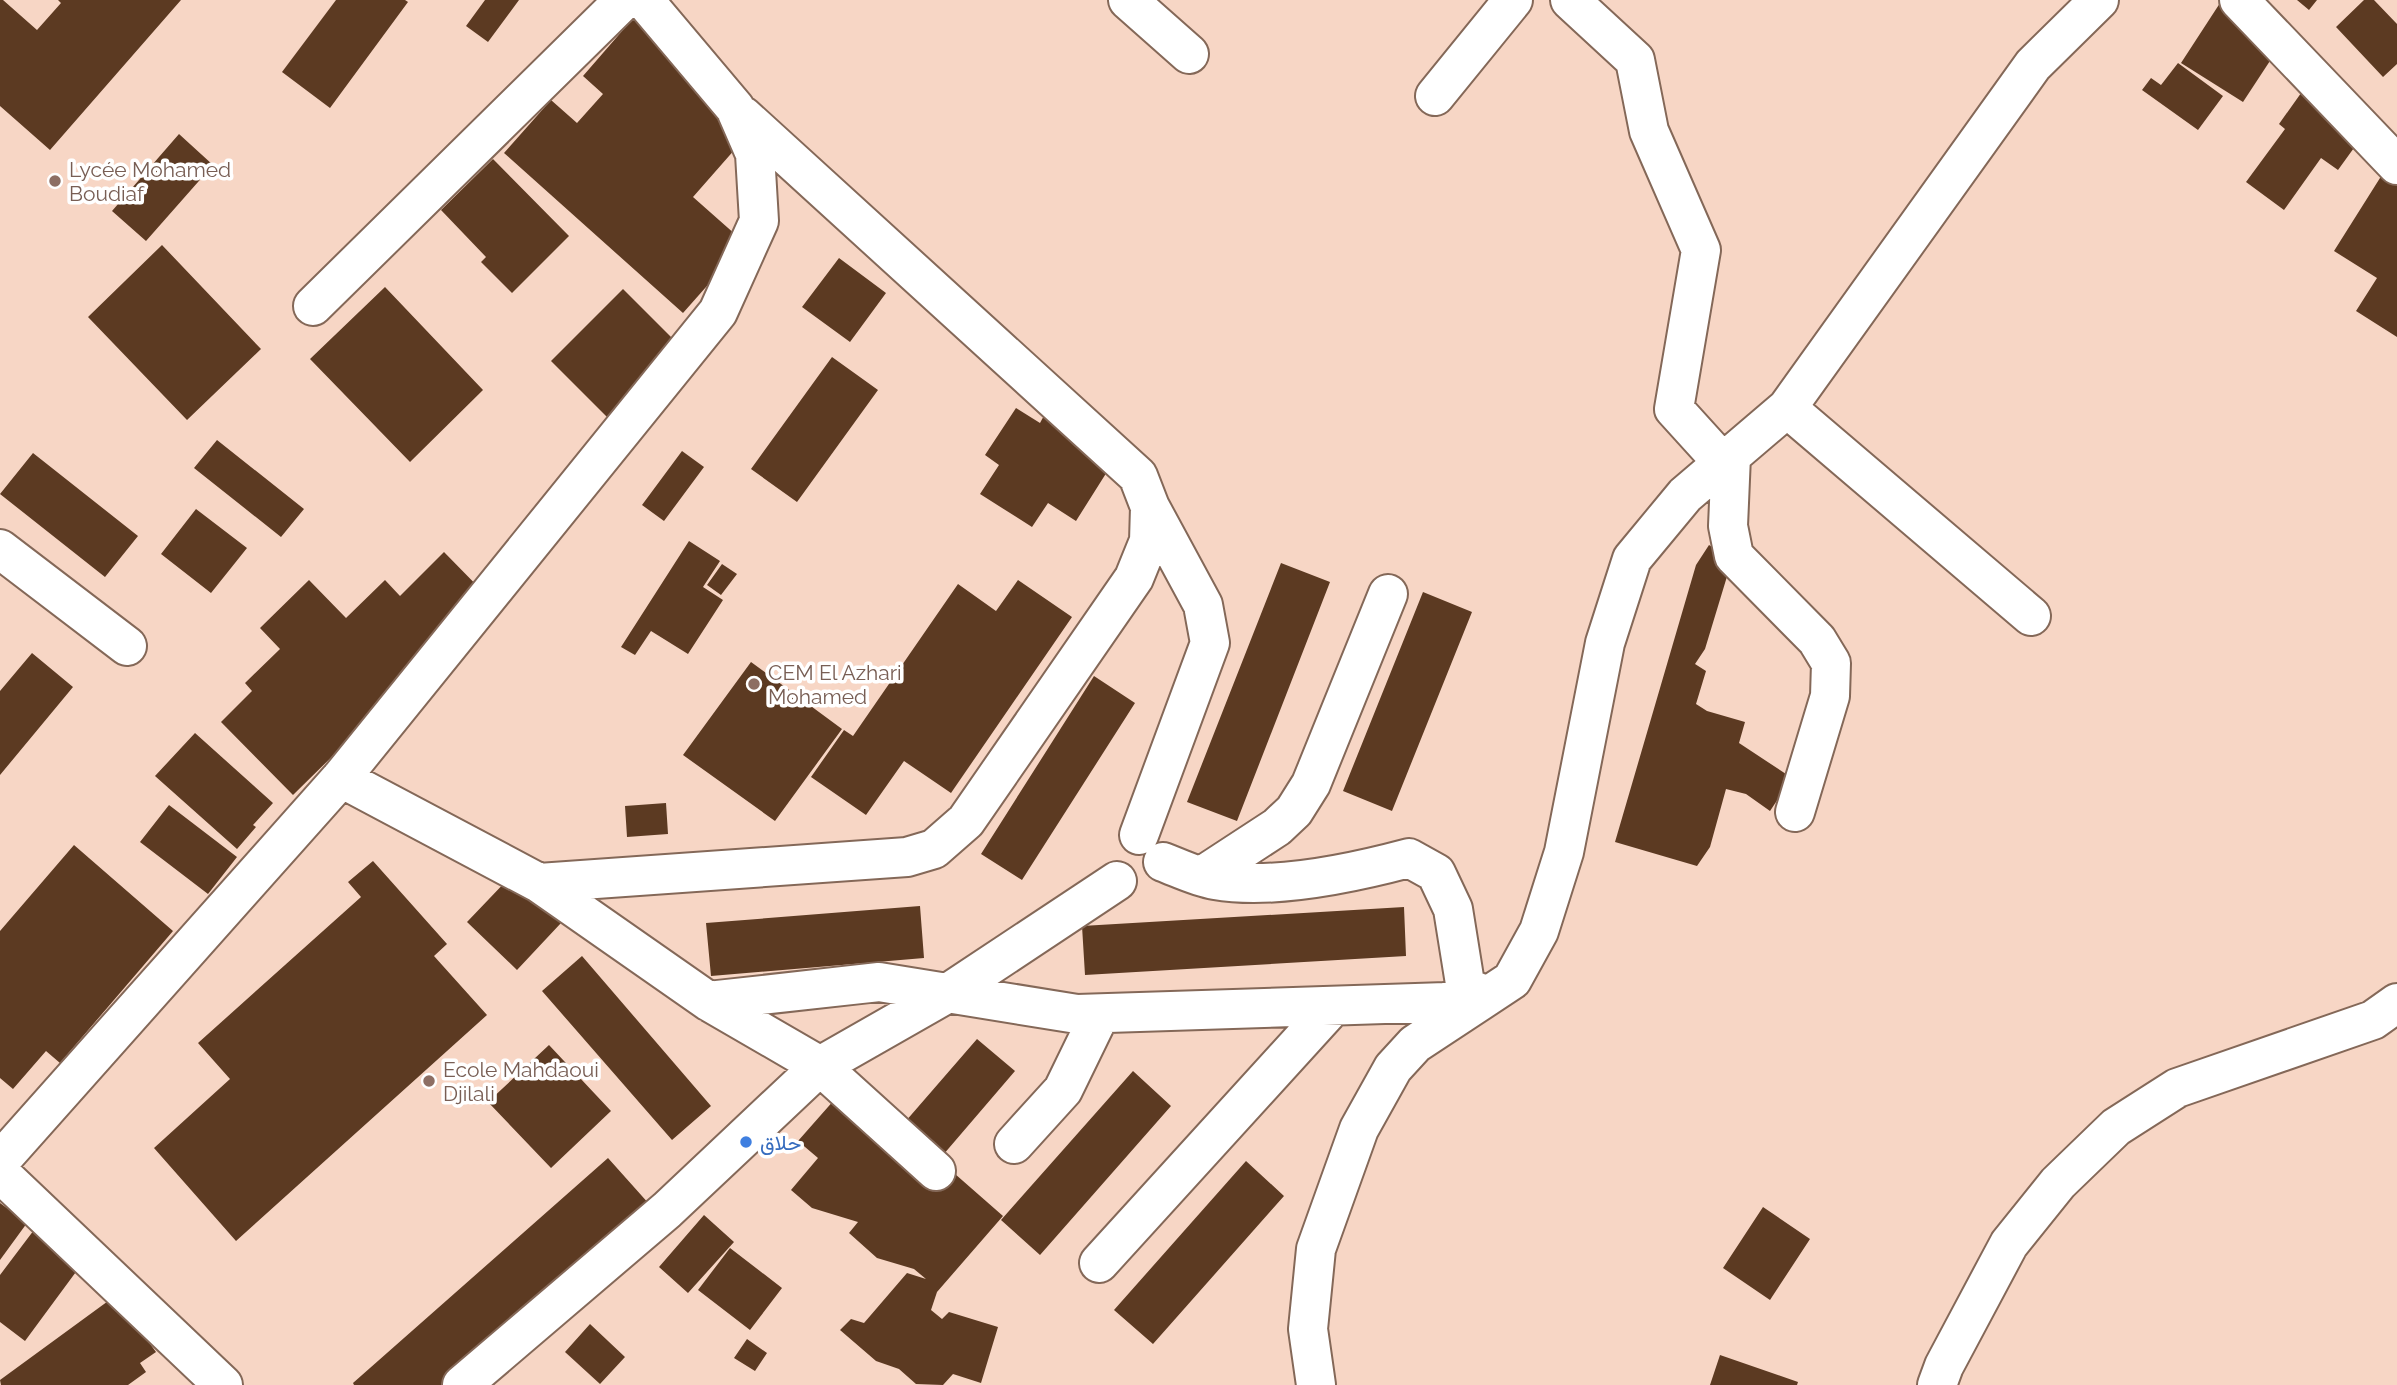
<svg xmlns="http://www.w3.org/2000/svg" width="2397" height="1385" font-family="Raleway,Vazirmatn,sans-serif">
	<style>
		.building { fill: #5c3a22 }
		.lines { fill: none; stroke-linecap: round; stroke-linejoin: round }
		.minor-casing { stroke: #846858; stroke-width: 42 }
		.minor { stroke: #fff; stroke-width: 38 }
		.education-dot { fill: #8d6e63; stroke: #fff; stroke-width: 2.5 }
		.shop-dot { fill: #3f7fe0; stroke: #fff; stroke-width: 2.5 }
		.labels { text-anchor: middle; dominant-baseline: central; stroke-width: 7; stroke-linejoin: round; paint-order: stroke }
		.education-label { font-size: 21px; fill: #785e54; stroke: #fff; text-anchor: start }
		.shop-label { font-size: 21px; fill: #366cbe; stroke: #fff; text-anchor: start }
	</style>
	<rect width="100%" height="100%" fill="#f7d6c5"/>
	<path class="building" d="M 0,0 L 3,0 L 37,30 L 61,3 L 58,0 L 181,0 L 50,150 L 0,106 Z
		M 336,0 L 405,0 L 408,2 L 330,108 L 282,72 Z
		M 485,0 L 519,0 L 488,42 L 466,26 Z
		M 2222,0 L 2285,38 L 2243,102 L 2181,63 Z
		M 2297,0 L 2317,0 L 2309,10 Z
		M 2364,0 L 2374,0 L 2397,24 L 2397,64 L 2383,77 L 2336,27 Z
		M 636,15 L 758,123 L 693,197 L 745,243 L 683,313 L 504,153 L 551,100 L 577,123 L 603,94 L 583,76 Z
		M 2178,63 L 2223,96 L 2198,130 L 2142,90 L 2151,78 L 2161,85 Z
		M 2316,72 L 2377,116 L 2338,170 L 2321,158 L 2284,210 L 2246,182 L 2285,129 L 2279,124 Z
		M 179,134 L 213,165 L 146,241 L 112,211 Z
		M 2397,151 L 2397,337 L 2356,311 L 2377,278 L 2334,251 Z
		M 493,159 L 569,236 L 512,293 L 481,262 L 486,257 L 441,210 Z
		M 162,245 L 261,349 L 187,420 L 88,317 Z
		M 839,258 L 886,293 L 850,342 L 802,307 Z
		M 385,287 L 483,390 L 410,462 L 310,359 Z
		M 623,289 L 681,347 L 609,419 L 551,361 Z
		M 832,357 L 878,390 L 797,502 L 751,469 Z
		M 1016,408 L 1040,423 L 1047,410 L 1117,456 L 1076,521 L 1048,503 L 1032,527 L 980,494 L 999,465 L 985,455 Z
		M 217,440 L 304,509 L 281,537 L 194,468 Z
		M 682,451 L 704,467 L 664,521 L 642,505 Z
		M 33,453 L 138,536 L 105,577 L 0,494 Z
		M 196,509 L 247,548 L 211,593 L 161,554 Z
		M 689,541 L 720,561 L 703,587 L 723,600 L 688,654 L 651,631 L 635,655 L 621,647 Z
		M 1709,545 L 1732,560 L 1705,649 L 1695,664 L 1706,671 L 1696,704 L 1707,711 L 1745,722 L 1739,743 L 1792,778 L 1770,811 L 1746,794 L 1726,789 L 1710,847 L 1697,866 L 1615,842 L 1696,565 Z
		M 444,552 L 491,600 L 293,795 L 221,722 L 252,691 L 245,683 L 280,649 L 260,628 L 309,580 L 346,618 L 385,580 L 400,596 Z
		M 1281,563 L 1330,582 L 1237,821 L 1187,802 Z
		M 722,564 L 737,574 L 721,595 L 707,585 Z
		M 1018,580 L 1072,617 L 951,793 L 904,761 L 866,815 L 811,777 L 844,730 L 853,736 L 958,584 L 996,611 Z
		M 1423,592 L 1472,612 L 1392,811 L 1343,791 Z
		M 32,653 L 73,687 L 0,775 L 0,691 Z
		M 751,662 L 842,729 L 775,821 L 683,755 Z
		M 1094,676 L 1135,703 L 1022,880 L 981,854 Z
		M 195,733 L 273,803 L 253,825 L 256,827 L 237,849 L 155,776 Z
		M 666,803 L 668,834 L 627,837 L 625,806 Z
		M 169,805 L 237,857 L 208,894 L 140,842 Z
		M 74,845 L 173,931 L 60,1063 L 46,1051 L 13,1089 L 0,1078 L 0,931 Z
		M 373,861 L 447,944 L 434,956 L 487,1015 L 236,1241 L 154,1148 L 230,1079 L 198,1043 L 361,897 L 348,882 Z
		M 511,876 L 561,923 L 517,970 L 467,922 Z
		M 920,906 L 924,958 L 711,976 L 706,923 Z
		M 1404,907 L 1406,956 L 1085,975 L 1082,926 Z
		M 582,956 L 711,1106 L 672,1140 L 542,991 Z
		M 977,1039 L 1015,1071 L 943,1155 L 905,1122 Z
		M 549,1045 L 611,1111 L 551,1168 L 488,1102 Z
		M 1133,1071 L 1171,1106 L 1040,1255 L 1001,1220 Z
		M 850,1082 L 1003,1216 L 937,1292 L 931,1310 L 942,1319 L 949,1312 L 998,1327 L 981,1383 L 953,1374 L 943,1385 L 916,1384 L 899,1369 L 876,1361 L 840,1330 L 851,1319 L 864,1323 L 907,1273 L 926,1279 L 914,1269 L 877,1258 L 849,1233 L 858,1222 L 812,1208 L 791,1190 L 818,1158 L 798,1141 Z
		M 608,1158 L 650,1205 L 447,1385 L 354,1385 L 353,1383 Z
		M 1246,1161 L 1284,1196 L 1153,1344 L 1114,1310 Z
		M 0,1203 L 27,1223 L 0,1260 Z
		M 1763,1207 L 1810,1239 L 1770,1300 L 1723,1268 Z
		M 704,1215 L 734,1242 L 688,1293 L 659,1267 Z
		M 37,1226 L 84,1261 L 25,1341 L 0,1322 L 0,1275 Z
		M 730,1248 L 782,1288 L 750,1330 L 698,1290 Z
		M 115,1296 L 156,1352 L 140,1363 L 146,1372 L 128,1385 L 1,1385 L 0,1380 Z
		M 590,1324 L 625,1357 L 600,1384 L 565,1352 Z
		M 747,1339 L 767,1353 L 755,1371 L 734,1358 Z
		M 1720,1355 L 1798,1382 L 1797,1385 L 1710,1385 Z"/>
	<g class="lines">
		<defs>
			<path id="minor" d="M 1128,0 L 1189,54
				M 1570,0 L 1635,60 L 1649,131 L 1701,250 L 1674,409 L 1723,463
				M 2239,0 L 2397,165
				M 1435,96 L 1513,0
				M 313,306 L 624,0
				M 1787,408 L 2031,616
				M 1731,456 L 1728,526 L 1734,556 L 1817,640 L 1831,663 L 1830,696 L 1795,812
				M 0,549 L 127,646
				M 341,778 L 539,883 L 708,1001 L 879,982 L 1077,1014 L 1446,1002 L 1478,992
				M 1139,835 L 1210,643 L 1203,605 L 1150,507
				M 1163,862 C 1179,868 1197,877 1215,880 C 1272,890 1353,873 1409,858 L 1436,873 L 1453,909 L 1467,996
				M 1202,876 L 1277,827 L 1294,811 L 1311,784 L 1388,594
				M 539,883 L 907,857 L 934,849 L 966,821 L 1134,578 L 1149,541 L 1150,507 L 1138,476 L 743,116
				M 708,1001 L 820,1066 L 936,1171
				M 1014,1144 L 1063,1090 L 1100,1014
				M 0,1161 L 341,778 L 718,312 L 759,221 L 755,154 L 735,108 L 644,0
				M 0,1173 L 223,1385
				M 1099,1263 L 1333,1006
				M 462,1385 L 667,1210 L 820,1066 L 948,993 L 1117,881
				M 1316,1385 L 1308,1329 L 1316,1249 L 1359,1129 L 1393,1068 L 1415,1044 L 1512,980 L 1539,931 L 1564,852 L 1605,643 L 1632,559 L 1685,495 L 1787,408 L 2033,65 L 2099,0
				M 1937,1385 L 1944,1366 L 2009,1244 L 2058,1183 L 2116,1127 L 2177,1088 L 2373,1020 L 2397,1003"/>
		</defs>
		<use href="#minor" class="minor-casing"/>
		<use href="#minor" class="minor"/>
	</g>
	<g class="education-dot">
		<circle cx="55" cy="181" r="7"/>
		<circle cx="754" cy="684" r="7"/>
		<circle cx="429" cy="1081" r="7"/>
	</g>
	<circle class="shop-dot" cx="746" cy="1142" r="7"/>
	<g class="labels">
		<g class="education-label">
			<text x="69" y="169">Lycée Mohamed<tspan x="69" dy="24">Boudiaf</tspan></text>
			<text x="768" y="672">CEM El Azhari<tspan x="768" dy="24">Mohamed</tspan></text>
			<text x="443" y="1069">Ecole Mahdaoui<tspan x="443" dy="24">Djilali</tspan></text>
		</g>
		<g class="shop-label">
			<text x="760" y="1142">حلاق</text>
		</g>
	</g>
</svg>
